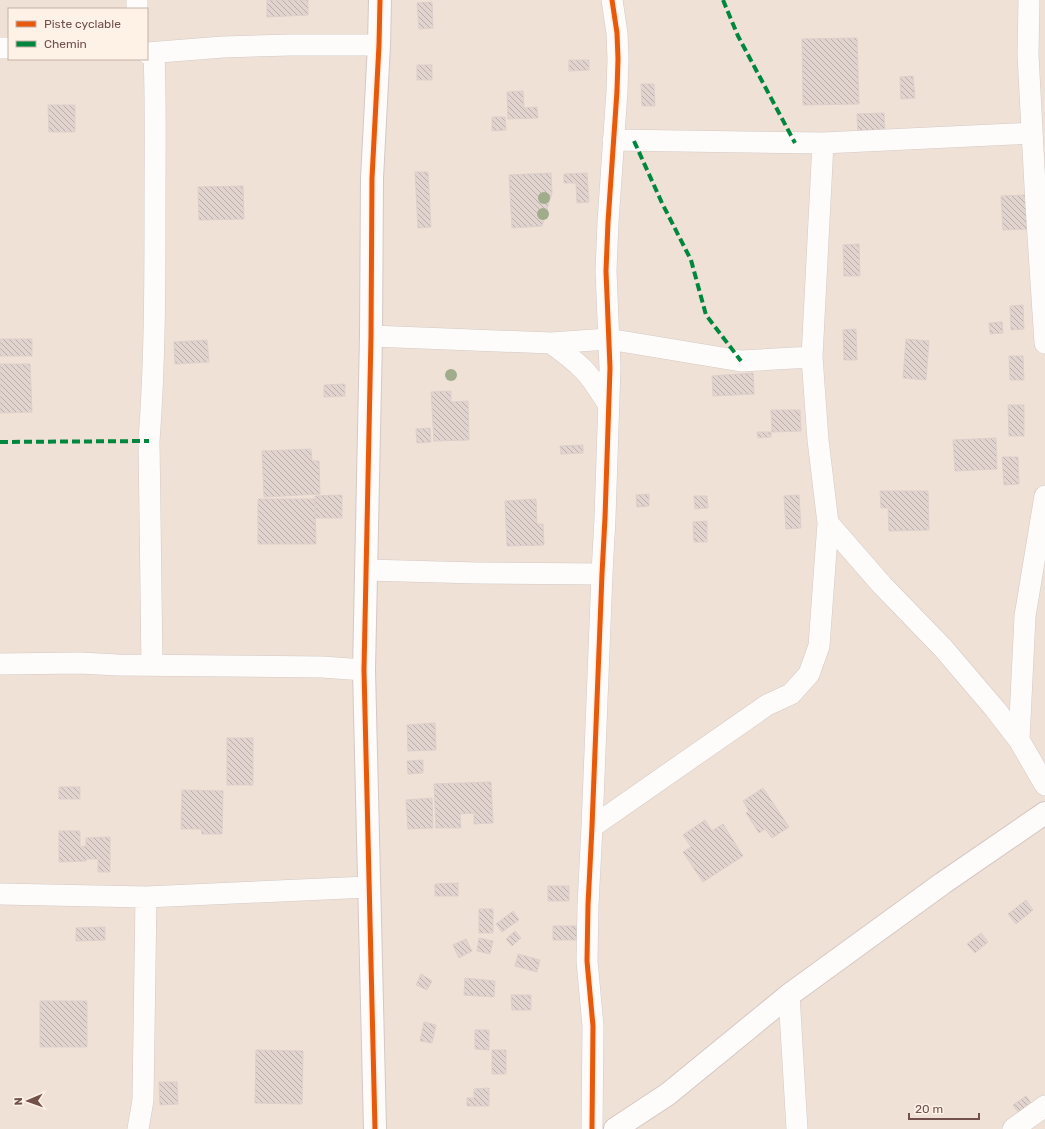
<svg xmlns="http://www.w3.org/2000/svg" width="1045" height="1129" font-family="Rubik,sans-serif">
	<style>
		.residential { fill: #f0e1d7; fill-rule: evenodd }
		.building { fill: url(#building-back-hatch); stroke: #ddcfca }
		.lines { fill: none; stroke-linecap: round; stroke-linejoin: round }
		.street-casing { stroke: #d3c9c4; stroke-width: 22 }
		.secondary-casing { stroke: #d4c8c4; stroke-width: 24 }
		.street { stroke: #fefcfb; stroke-width: 21 }
		.secondary { stroke: #fefcfb; stroke-width: 22 }
		.quiet { stroke: #00873e; stroke-width: 4; stroke-dasharray: 8 4; stroke-linecap: butt }
		.cycleway-casing { stroke: #fef1e6; stroke-width: 8 }
		.cycleway { stroke: #e8590c; stroke-width: 5 }
		.tree { fill: #a0ac8c }
	</style>
	<defs>
		<pattern id="building-back-hatch" width="6" height="6" patternUnits="userSpaceOnUse"><rect width="6" height="6" fill="#e1d4cf"/><path d="M-1 5l2 2M0 0l6 6M5-1l2 2" fill="none" stroke="#bbaeaa"/></pattern>
	</defs>
	<rect width="100%" height="100%" fill="#f5ede7"/>
	<path class="residential" d="M 0,0 L 1045,0 L 1045,1129 L 0,1129 ZM 9,9 L 147,9 L 147,59 L 9,59 Z"/>
	<path class="building" d="M 267,0 L 308,0 L 308,15 L 267,17 Z
		M 432,2 L 433,28 L 419,29 L 417,3 Z
		M 857,38 L 859,104 L 803,105 L 802,39 Z
		M 569,60 L 589,60 L 589,70 L 569,71 Z
		M 417,65 L 432,65 L 432,80 L 417,80 Z
		M 913,76 L 915,98 L 901,99 L 900,77 Z
		M 641,84 L 654,84 L 655,106 L 642,106 Z
		M 523,91 L 524,108 L 537,107 L 538,118 L 508,119 L 507,92 Z
		M 48,105 L 75,105 L 75,132 L 49,132 Z
		M 884,113 L 885,132 L 858,134 L 857,114 Z
		M 492,117 L 505,117 L 506,130 L 492,131 Z
		M 415,172 L 428,172 L 431,227 L 418,228 Z
		M 551,173 L 552,193 L 542,226 L 512,228 L 509,175 Z
		M 587,173 L 589,202 L 577,203 L 576,183 L 564,183 L 564,174 Z
		M 243,186 L 244,219 L 199,220 L 198,187 Z
		M 1026,195 L 1028,229 L 1003,230 L 1001,196 Z
		M 859,244 L 860,276 L 844,276 L 843,245 Z
		M 1023,305 L 1024,329 L 1011,330 L 1010,306 Z
		M 1002,322 L 1003,333 L 990,334 L 989,323 Z
		M 856,329 L 857,360 L 844,360 L 843,330 Z
		M 0,339 L 32,339 L 32,356 L 0,356 Z
		M 906,339 L 929,341 L 926,380 L 903,378 Z
		M 207,340 L 209,362 L 175,364 L 174,342 Z
		M 1009,356 L 1023,356 L 1024,380 L 1010,380 Z
		M 0,364 L 30,364 L 32,412 L 0,413 Z
		M 753,373 L 754,394 L 713,396 L 712,376 Z
		M 345,384 L 345,396 L 324,397 L 324,385 Z
		M 451,391 L 451,402 L 468,401 L 469,440 L 434,441 L 431,392 Z
		M 1008,405 L 1024,405 L 1024,436 L 1009,436 Z
		M 771,410 L 800,410 L 801,431 L 772,432 Z
		M 430,428 L 431,442 L 417,443 L 416,429 Z
		M 757,432 L 771,432 L 771,437 L 758,438 Z
		M 996,438 L 997,469 L 955,471 L 953,440 Z
		M 583,445 L 583,453 L 561,454 L 560,446 Z
		M 311,449 L 312,461 L 319,461 L 320,494 L 264,497 L 262,451 Z
		M 1002,457 L 1018,457 L 1019,484 L 1004,485 Z
		M 880,491 L 928,491 L 929,530 L 889,531 L 888,508 L 881,508 Z
		M 649,494 L 649,506 L 637,507 L 636,495 Z
		M 342,495 L 342,518 L 315,518 L 315,496 Z
		M 799,495 L 801,528 L 786,529 L 784,496 Z
		M 694,496 L 707,496 L 708,508 L 695,509 Z
		M 258,499 L 315,499 L 316,544 L 258,544 Z
		M 536,499 L 537,524 L 543,524 L 544,545 L 507,546 L 505,501 Z
		M 707,521 L 707,542 L 694,542 L 693,522 Z
		M 435,723 L 436,750 L 408,751 L 407,725 Z
		M 227,738 L 253,738 L 253,785 L 227,785 Z
		M 423,760 L 423,773 L 408,774 L 407,761 Z
		M 491,782 L 493,823 L 474,824 L 474,813 L 460,814 L 461,828 L 436,828 L 434,784 Z
		M 59,787 L 80,787 L 80,799 L 59,799 Z
		M 763,788 L 789,827 L 772,838 L 765,829 L 759,833 L 746,813 L 749,811 L 743,801 Z
		M 182,790 L 223,791 L 222,834 L 202,834 L 201,829 L 181,829 Z
		M 432,798 L 433,828 L 408,829 L 406,800 Z
		M 705,820 L 712,831 L 723,824 L 743,856 L 703,882 L 683,852 L 691,847 L 683,835 Z
		M 59,831 L 80,831 L 80,847 L 86,846 L 86,838 L 110,837 L 110,872 L 98,872 L 98,859 L 86,859 L 86,861 L 59,862 Z
		M 458,883 L 458,896 L 435,896 L 435,884 Z
		M 548,886 L 569,886 L 569,901 L 548,901 Z
		M 1026,900 L 1033,910 L 1016,924 L 1008,914 Z
		M 479,909 L 493,909 L 493,933 L 479,933 Z
		M 513,911 L 519,920 L 502,932 L 496,924 Z
		M 553,926 L 576,926 L 577,940 L 553,940 Z
		M 105,927 L 105,940 L 76,941 L 76,928 Z
		M 515,931 L 521,938 L 512,946 L 506,939 Z
		M 981,933 L 988,942 L 975,953 L 967,944 Z
		M 479,938 L 493,941 L 490,954 L 477,951 Z
		M 466,939 L 472,951 L 459,958 L 453,945 Z
		M 518,954 L 540,960 L 537,972 L 515,966 Z
		M 421,974 L 432,981 L 427,990 L 416,985 Z
		M 465,978 L 495,981 L 494,997 L 464,995 Z
		M 511,995 L 531,995 L 531,1010 L 512,1010 Z
		M 40,1001 L 87,1001 L 87,1047 L 40,1047 Z
		M 424,1022 L 436,1025 L 432,1043 L 420,1041 Z
		M 475,1030 L 489,1030 L 489,1050 L 475,1049 Z
		M 256,1050 L 303,1051 L 302,1104 L 255,1103 Z
		M 492,1050 L 506,1050 L 506,1074 L 492,1074 Z
		M 159,1082 L 177,1082 L 178,1104 L 160,1105 Z
		M 489,1088 L 489,1106 L 467,1106 L 467,1098 L 474,1098 L 474,1089 Z
		M 1026,1096 L 1034,1107 L 1021,1116 L 1013,1105 Z"/>
	<g class="lines">
		<defs>
			<path id="street" d="M 1029,0 L 1028,55 L 1036,205 L 1045,343
				M 137,9 L 137,0
				M 0,48 L 9,48
				M 147,53 L 223,47 L 290,45 L 379,45
				M 613,140 L 823,143 L 1032,133
				M 371,336 L 551,343 L 608,339 L 741,361 L 812,357
				M 551,343 C 562,351 573,359 583,369 C 593,379 600,392 608,404
				M 828,523 L 882,585 L 943,648 L 995,709 L 1019,740 L 1045,785
				M 366,570 L 477,573 L 602,574
				M 0,664 L 80,663 L 118,665 L 322,667 L 364,670
				M 152,665 L 149,441 C 155,362 155,283 155,204 C 155,154 156,103 154,53
				M 1019,740 L 1025,616 L 1045,496
				M 592,827 L 767,705 L 791,694 L 809,674 L 819,646 L 828,523 L 818,440 L 812,357 L 823,143
				M 0,894 L 146,897 L 368,887
				M 789,995 L 797,1129
				M 138,1129 L 143,1100 L 146,897
				M 592,1129 L 593,1026 L 587,961 L 588,905 L 592,827 L 602,574 L 605,518 L 610,368 L 606,271 L 608,222 L 617,91 L 618,59 L 617,33 L 612,0
				M 1013,1129 L 1045,1106"/>
			<path id="secondary" d="M 375,1129 L 364,670 L 371,336 L 372,178 L 379,45 L 380,0
				M 615,1129 L 668,1094 L 789,995 L 943,883 L 1045,813"/>
		</defs>
		<use href="#street" class="street-casing"/>
		<use href="#secondary" class="secondary-casing"/>
		<use href="#street" class="street"/>
		<use href="#secondary" class="secondary"/>
		<path class="quiet" d="M 723,0 L 738,36 L 795,143
			M 634,141 L 662,203 L 691,260 L 706,315 L 741,361
			M 0,442 L 149,441"/>
		<defs>
			<path id="cycleway" d="M 375,1129 L 364,670 L 371,336 L 372,178 L 379,45 L 380,0
				M 592,1129 L 593,1026 L 587,961 L 588,905 L 592,827 L 602,574 L 605,518 L 610,368 L 606,271 L 608,222 L 617,91 L 618,59 L 617,33 L 612,0"/>
		</defs>
		<use href="#cycleway" class="cycleway-casing"/>
		<use href="#cycleway" class="cycleway"/>
	</g>
	<g class="tree">
		<circle cx="544" cy="198" r="6"/>
		<circle cx="543" cy="214" r="6"/>
		<circle cx="451" cy="375" r="6"/>
	</g>
	<rect x="8" y="8" width="140" height="52" fill="#fef1e6" stroke="#c6b1a7"/>
	<rect x="16" y="21" width="20" height="6" fill="#e8590c" stroke="#c6b1a7"/>
	<text x="44" y="28" font-size="12" fill="#715149">Piste cyclable</text>
	<rect x="16" y="41" width="20" height="6" fill="#00873e" stroke="#c6b1a7"/>
	<text x="44" y="48" font-size="12" fill="#715149">Chemin</text>
	<g transform="translate(28 1101) rotate(268)" stroke="#fef1e6" stroke-width="3" paint-order="stroke">
	<path d="M0-3L7 15L0 10L-7 15Z" fill="#715149"/>
	<text y="-6" font-size="11" font-weight="bold" text-anchor="middle" fill="#715149">N</text>
	</g>
	<path d="M909 1113v6h70v-6" fill="none" stroke="#715149" stroke-width="2"/>
	<text x="915" y="1113" font-size="12" fill="#715149" stroke="#fef1e6" stroke-width="3" paint-order="stroke">20 m</text>
</svg>
